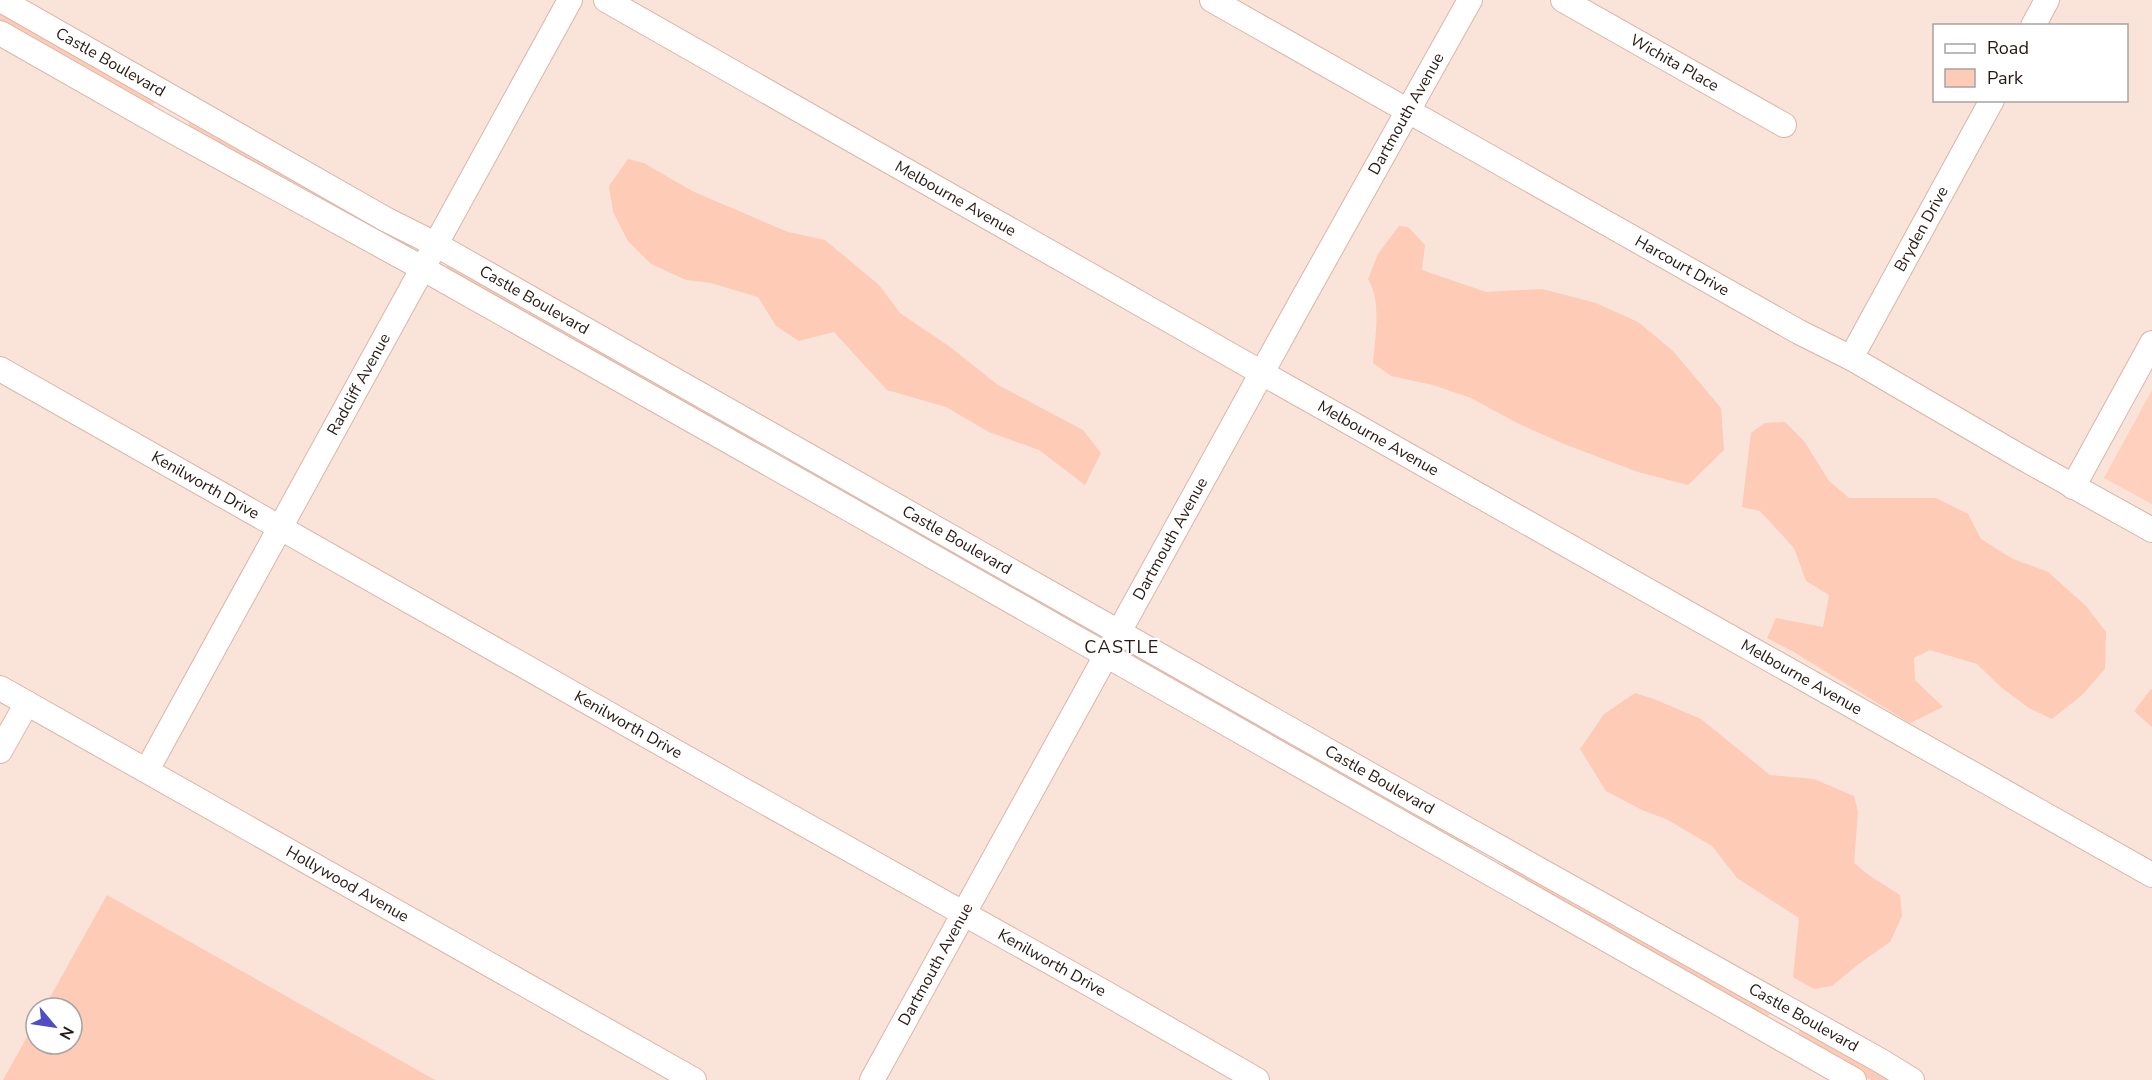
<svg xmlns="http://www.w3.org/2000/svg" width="2152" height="1080" font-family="'Nunito Sans',sans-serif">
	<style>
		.built { fill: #ffd0bd }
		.green { fill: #fdcbb6 }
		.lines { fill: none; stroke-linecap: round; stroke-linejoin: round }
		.minor-casing { stroke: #dab5a6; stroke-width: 26 }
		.minor { stroke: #fff; stroke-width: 24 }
		.labels { text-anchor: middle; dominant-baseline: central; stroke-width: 4.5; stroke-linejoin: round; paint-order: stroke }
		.street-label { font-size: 16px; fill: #271a14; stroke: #fff }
		.neighbourhood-label { font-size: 18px; letter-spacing: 1.5px; fill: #271a14; stroke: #fff }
	</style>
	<rect width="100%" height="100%" fill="#fae3d9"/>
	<path class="built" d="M 2152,390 L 2152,504 L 2104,478 Z"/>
	<path class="green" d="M 0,6 L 156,101 L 152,105 L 148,105 L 0,22 Z
		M 191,119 L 411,245 L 410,248 L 190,129 L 188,126 Z
		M 628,159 L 644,163 L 692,191 L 788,232 L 825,240 L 879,285 L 900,313 L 950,347 L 998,385 L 1083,430 L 1101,453 L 1085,485 L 1039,450 L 989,432 L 946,407 L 887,390 L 834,332 L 799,341 L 776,326 L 758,297 L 711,283 L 686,280 L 651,264 L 628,241 L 613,212 L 609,186 Z
		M 1399,226 L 1408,227 L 1425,245 L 1422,270 L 1486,292 L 1542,289 L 1596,303 L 1638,322 L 1673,351 L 1721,408 L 1724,450 L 1688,485 L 1638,472 L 1564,444 L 1519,424 L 1471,398 L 1433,385 L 1391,376 L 1373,363 C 1375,337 1382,302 1368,279 L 1378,254 Z
		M 450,262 L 756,439 L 755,442 L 752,443 L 445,270 Z
		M 1785,422 L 1804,441 L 1829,481 L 1849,498 L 1936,498 L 1968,514 L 1981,539 L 2013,559 L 2048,572 L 2086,606 L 2106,632 L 2105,669 L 2082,695 L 2052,719 L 2029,708 L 2002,688 L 1977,664 L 1930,650 L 1914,658 L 1915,680 L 1943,707 L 1910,723 L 1792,651 L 1767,638 L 1776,618 L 1823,627 L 1829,595 L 1806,581 L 1794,548 L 1760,511 L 1742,507 L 1751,433 L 1765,423 Z
		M 790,457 L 1098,633 L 1094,637 L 788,462 Z
		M 1129,652 L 1474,843 L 1470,851 L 1128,657 Z
		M 2151,689 L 2152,689 L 2152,727 L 2134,711 Z
		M 1635,693 L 1654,699 L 1701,719 L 1770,775 L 1814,779 L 1854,796 L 1858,812 L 1854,863 L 1870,876 L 1900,895 L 1902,916 L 1890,942 L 1860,963 L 1832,986 L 1814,989 L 1793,977 L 1799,918 L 1737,878 L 1712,846 L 1666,819 L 1642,810 L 1606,791 L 1580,749 L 1604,714 Z
		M 1505,863 L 1770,1010 L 1769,1015 L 1765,1017 L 1503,868 Z
		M 107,895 L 435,1080 L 3,1080 L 36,1021 L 36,1044 L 72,1044 L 72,1008 L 44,1008 Z
		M 1804,1029 L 1898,1080 L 1871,1080 L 1800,1040 L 1798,1035 L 1799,1031 Z"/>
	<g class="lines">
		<defs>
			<g id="minor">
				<path id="s1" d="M 1,0 L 387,220 L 435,244 L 1413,799 L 1881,1061 L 1912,1080"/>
				<path id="s2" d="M 606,0 L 1262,373 L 2152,875"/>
				<path id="s3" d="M 1212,0 L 1799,332 L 1851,358 L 2021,457 L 2152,530"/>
				<path id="s4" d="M 1563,0 L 1784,125"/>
				<path d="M 2033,26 L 2047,0"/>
				<path d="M 0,33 L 167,128 L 422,268 L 849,509 L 1854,1080"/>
				<path id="s5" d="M 1851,358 L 1992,100"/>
				<path id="s6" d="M 0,369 L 736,786 L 1102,991 L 1257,1080"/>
				<path d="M 2073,487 L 2152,343"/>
				<path id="s7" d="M 0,688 L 694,1080"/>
				<path d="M 0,751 L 27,703"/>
				<path id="s8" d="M 147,770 L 570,0"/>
				<path id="s9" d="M 872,1080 L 1302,300 L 1470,0"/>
			</g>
		</defs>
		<use href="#minor" class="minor-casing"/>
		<use href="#minor" class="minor"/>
	</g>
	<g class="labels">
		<g class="street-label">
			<text stroke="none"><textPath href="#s1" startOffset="126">Castle Boulevard</textPath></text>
			<text stroke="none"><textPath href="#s4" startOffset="128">Wichita Place</textPath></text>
			<text stroke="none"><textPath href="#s9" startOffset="1104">Dartmouth Avenue</textPath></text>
			<text stroke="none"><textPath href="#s2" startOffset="402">Melbourne Avenue</textPath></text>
			<text stroke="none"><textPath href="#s5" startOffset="147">Bryden Drive</textPath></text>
			<text stroke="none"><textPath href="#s3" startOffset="540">Harcourt Drive</textPath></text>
			<text stroke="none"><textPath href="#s1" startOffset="612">Castle Boulevard</textPath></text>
			<text stroke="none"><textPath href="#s8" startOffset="440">Radcliff Avenue</textPath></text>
			<text stroke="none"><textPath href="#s2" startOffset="888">Melbourne Avenue</textPath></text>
			<text stroke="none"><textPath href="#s6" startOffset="236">Kenilworth Drive</textPath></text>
			<text stroke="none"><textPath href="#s9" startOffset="618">Dartmouth Avenue</textPath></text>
			<text stroke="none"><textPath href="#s1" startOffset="1098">Castle Boulevard</textPath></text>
			<text stroke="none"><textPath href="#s2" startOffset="1374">Melbourne Avenue</textPath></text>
			<text stroke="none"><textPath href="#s6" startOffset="722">Kenilworth Drive</textPath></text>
			<text stroke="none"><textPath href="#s1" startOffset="1584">Castle Boulevard</textPath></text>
			<text stroke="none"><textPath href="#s7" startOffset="399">Hollywood Avenue</textPath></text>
			<text stroke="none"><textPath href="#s6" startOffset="1208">Kenilworth Drive</textPath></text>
			<text stroke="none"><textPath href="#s9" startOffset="132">Dartmouth Avenue</textPath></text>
			<text stroke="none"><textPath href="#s1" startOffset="2070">Castle Boulevard</textPath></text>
		</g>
		<g class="neighbourhood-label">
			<text x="1122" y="647">CASTLE</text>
		</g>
	</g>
	<rect x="1933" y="24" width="195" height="78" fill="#ffffff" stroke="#a9a3a1" stroke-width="1.5"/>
	<rect x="1945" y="44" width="30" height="9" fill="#ffffff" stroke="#a9a3a1" stroke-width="1.5"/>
	<text x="1987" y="54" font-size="18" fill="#271a14">Road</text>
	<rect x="1945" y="69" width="30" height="18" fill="#fdcbb6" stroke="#a9a3a1" stroke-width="1.5"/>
	<text x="1987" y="84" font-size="18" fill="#271a14">Park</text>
	<g transform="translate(54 1026) rotate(119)"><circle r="28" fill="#ffffff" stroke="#a9a3a1" stroke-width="1.5"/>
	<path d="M0-4.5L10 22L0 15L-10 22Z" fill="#514ec5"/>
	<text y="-9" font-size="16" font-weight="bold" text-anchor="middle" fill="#271a14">N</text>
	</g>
</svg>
